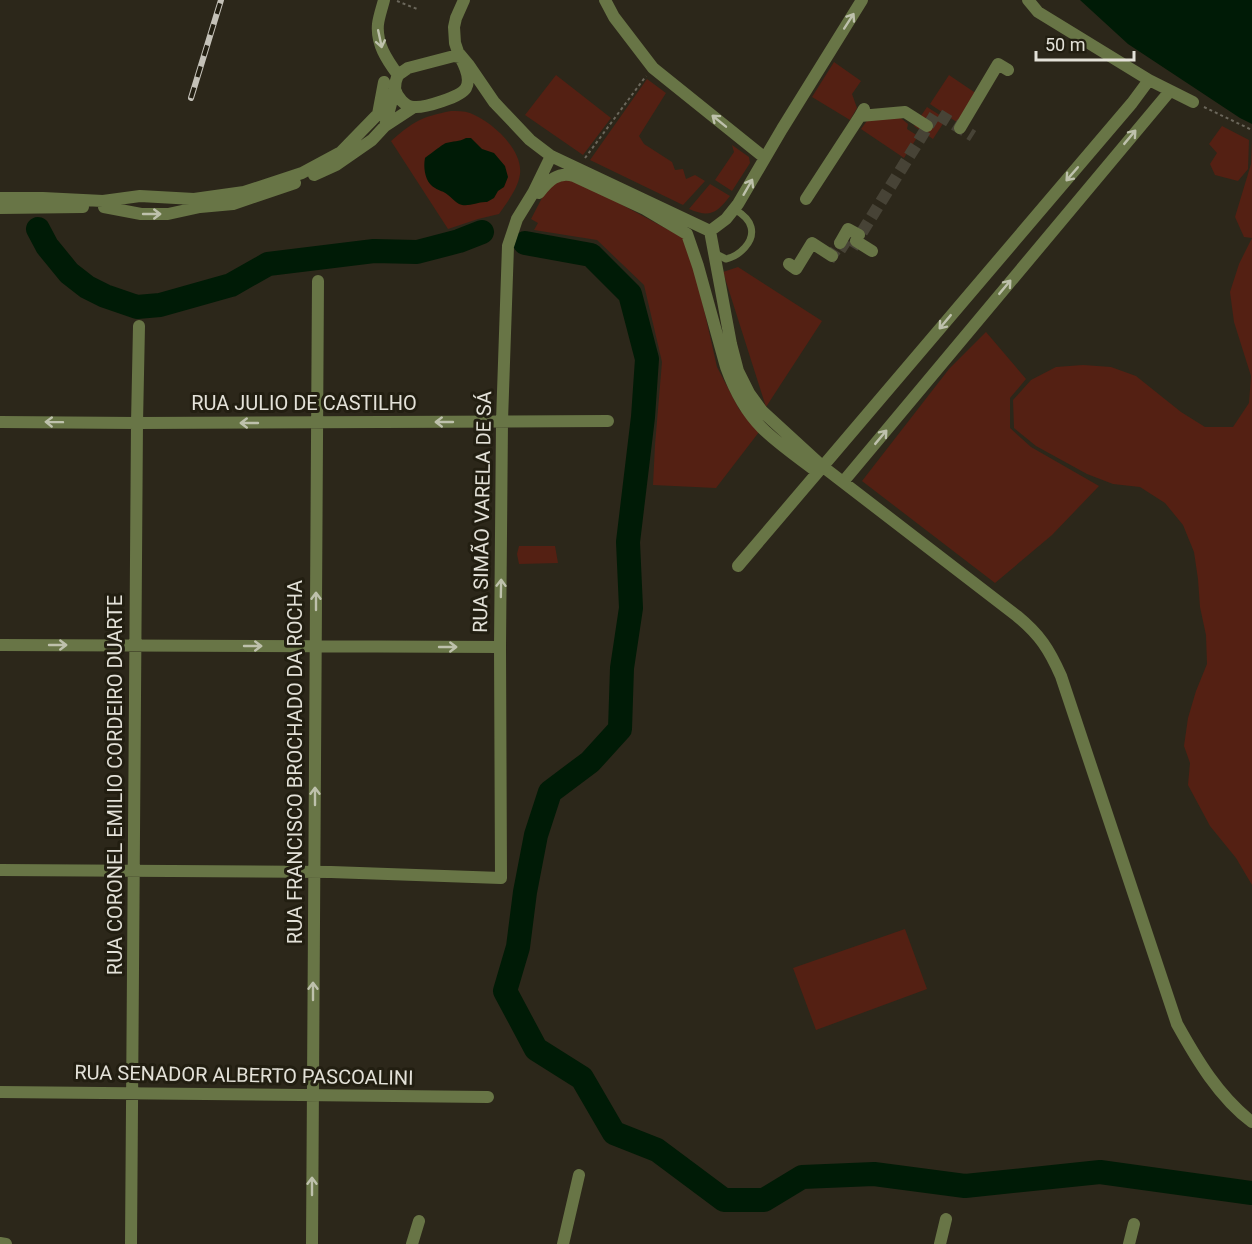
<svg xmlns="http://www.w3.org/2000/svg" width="1252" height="1244" font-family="Roboto,sans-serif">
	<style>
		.green { fill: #542013 }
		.water { fill: #001b06 }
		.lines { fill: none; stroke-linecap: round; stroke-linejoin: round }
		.river { stroke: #001b06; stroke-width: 24 }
		.street-tunnel { stroke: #474336; stroke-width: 12; stroke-dasharray: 12 6; stroke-linecap: butt }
		.path { stroke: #6b675b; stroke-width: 2; stroke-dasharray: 3 3; stroke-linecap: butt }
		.lane { stroke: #687546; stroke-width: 7 }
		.street { stroke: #687546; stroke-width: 12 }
		.rail-casing { stroke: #c4c1b8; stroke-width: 6 }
		.rail { stroke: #221e11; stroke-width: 4; stroke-dasharray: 11; stroke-linecap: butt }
		.oneway { stroke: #bec1ac }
		.labels { text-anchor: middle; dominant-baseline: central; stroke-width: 6; stroke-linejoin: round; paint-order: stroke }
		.street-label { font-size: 20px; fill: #e3e1d8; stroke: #221e11 }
	</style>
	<rect width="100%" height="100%" fill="#2c271a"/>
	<path class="green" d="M 834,62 L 861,81 L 852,94 L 857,108 L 850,120 L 812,97 Z
		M 556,75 L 611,118 L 583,155 L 525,115 Z
		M 949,75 L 977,94 L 958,123 L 930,104 Z
		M 647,79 L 666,93 L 639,136 L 644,144 L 672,162 L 675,170 L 683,169 L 686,179 L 695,175 L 705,181 L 683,205 L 590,160 Z
		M 927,107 L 946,119 L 933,139 L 914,126 Z
		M 451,111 C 457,111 464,111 470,113 C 491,121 523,149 520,174 C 518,189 507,202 499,214 L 478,219 L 448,229 L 391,141 C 414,121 421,117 451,111 Z
		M 896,114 L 908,124 L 907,129 L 918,136 L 904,158 L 861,129 L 869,118 Z
		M 1222,126 L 1249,140 L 1248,169 L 1238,181 L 1215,175 L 1210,164 L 1217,153 L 1209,144 Z
		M 1252,140 L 1252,885 L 1236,858 L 1210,826 L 1188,785 L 1190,763 L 1184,746 L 1188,718 L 1196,691 L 1207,664 L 1206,635 L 1200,607 L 1198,579 L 1194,552 L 1183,525 L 1165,503 L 1140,487 L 1113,484 L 1087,474 L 1036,446 L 1014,428 L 1013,400 L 1031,380 L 1056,367 L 1083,365 L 1111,367 L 1136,376 L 1181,412 L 1205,427 L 1233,427 L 1249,403 L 1251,376 L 1234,322 L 1230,292 L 1239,264 L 1252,238 L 1244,237 L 1235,217 L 1251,164 Z
		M 732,145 L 749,157 L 750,163 L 732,191 L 715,180 L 734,152 Z
		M 569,179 L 583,184 L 684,238 L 694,265 L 717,367 L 739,409 L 759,432 L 716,488 L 653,485 L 655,445 L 662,362 L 644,285 L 597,240 L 534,230 L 538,223 L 531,219 L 543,196 L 555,181 Z
		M 710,184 L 730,196 C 717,213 710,218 689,209 Z
		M 738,267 L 822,321 L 766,407 L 723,272 Z
		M 986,332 L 1026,379 L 1010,398 L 1010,428 L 1031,447 L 1099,486 L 1052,535 L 995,583 L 862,481 L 949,369 Z
		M 519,546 L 555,546 L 558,563 L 519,564 L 517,554 Z
		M 905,929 L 927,989 L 816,1030 L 793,968 Z"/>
	<path class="water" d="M 1080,0 L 1252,0 L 1252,124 L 1240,118 L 1128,44 Z
		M 466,138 L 471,138 L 482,149 L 494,153 L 505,166 L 508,177 L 504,187 L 498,191 L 494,198 L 487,202 C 478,201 468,208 459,204 C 455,202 451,197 448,195 C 444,191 439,191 435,188 C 425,183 423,168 425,158 C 429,155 443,144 446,143 C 453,141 459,142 466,138 Z"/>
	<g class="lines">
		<path class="river" d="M 38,229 L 47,246 L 69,273 L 87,287 L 105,296 L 137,307 L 160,305 L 231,285 L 268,264 L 374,251 L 417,252 L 459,241 L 482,232
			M 525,243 L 591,255 L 630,294 L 647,359 L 643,417 L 628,542 L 631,608 L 622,668 L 620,729 L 590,762 L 550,792 L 536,835 L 525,892 L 518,947 L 505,991 L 536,1049 L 582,1078 L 614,1133 L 657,1150 L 724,1200 L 764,1200 L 802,1177 L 874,1174 L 965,1186 L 1100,1172 L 1252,1193"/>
		<path class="street-tunnel" d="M 829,260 L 840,243 L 851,250 L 936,113 L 973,136"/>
		<path class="path" d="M 397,1 L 417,9
			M 1204,107 L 1252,130
			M 585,158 L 646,76"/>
		<path class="lane" d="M 714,253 L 726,259 C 739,256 755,242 751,227 C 749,219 741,213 734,209"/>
		<path class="street" d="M 384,0 C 382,8 379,16 378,24 C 376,44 387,60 398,75
			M 464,0 L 456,18 L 454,27 L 455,43 L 458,52 L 468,64 L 494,102 L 530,140 L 551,156 L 710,231
			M 605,0 L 614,17 L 653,68 L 765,158
			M 1028,0 L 1038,12 L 1149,80 L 1193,102
			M 454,56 L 460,57 C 465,66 471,79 466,88 C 461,97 424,108 414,107 C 405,107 397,97 395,89 C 395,84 396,79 398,75 L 408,68 Z
			M 864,109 L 860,116 L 905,112 L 927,126
			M 385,126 L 395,89
			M 960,128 L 998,64 L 1008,70
			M 314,175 L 336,165 L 372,140 L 385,126 L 414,107
			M 539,193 C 548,181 558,171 574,176 L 645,209 L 687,234 L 698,266 L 726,367 C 734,389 745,411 762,428 C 778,444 799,458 817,472
			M 0,198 L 43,198 L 103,201 L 140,196 L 194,199 L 244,192 L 302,173 L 341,152 L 378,114 L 384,82
			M 806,199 L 860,116
			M 104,207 L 141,214 L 168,214 L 200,207 L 233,204 L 295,183
			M 0,208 L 83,207
			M 710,231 L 731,344 L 738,371 L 749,393 L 762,411 L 822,466 L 1017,616 C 1040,635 1049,649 1061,676 L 1177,1024 C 1197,1060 1219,1097 1252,1122
			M 710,231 L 726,219 L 738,204 L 782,129 L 862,0
			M 856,241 L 872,251
			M 840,243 L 848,229 L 859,235
			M 789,264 L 796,269 L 812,243 L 832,256
			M 0,422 L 137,423 L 608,421
			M 843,482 L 1170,91
			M 738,566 L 1132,103 L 1149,80
			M 0,645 L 500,647
			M 0,870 L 331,872 L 501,878 L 500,647 L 502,421 L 508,246 L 517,219 L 533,193 L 551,156
			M 0,1092 L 488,1097
			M 0,1243 L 6,1244
			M 131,1244 L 137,423 L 139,326
			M 312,1244 L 318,281
			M 412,1244 L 419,1221
			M 563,1244 L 579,1175
			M 940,1244 L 946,1219
			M 1129,1244 L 1134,1224"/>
		<defs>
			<path id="rail" d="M 191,98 L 221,0"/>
		</defs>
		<use href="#rail" class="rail-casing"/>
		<use href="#rail" class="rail"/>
	</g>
	<defs><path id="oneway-shaft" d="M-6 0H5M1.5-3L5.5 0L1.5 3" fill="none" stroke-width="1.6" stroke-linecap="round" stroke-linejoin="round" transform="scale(1.5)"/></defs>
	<g class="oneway">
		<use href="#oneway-shaft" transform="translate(849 21) rotate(-57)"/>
		<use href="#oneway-shaft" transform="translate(380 39) rotate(78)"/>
		<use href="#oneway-shaft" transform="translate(719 121) rotate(-141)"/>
		<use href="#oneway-shaft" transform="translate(1130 137) rotate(-50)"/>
		<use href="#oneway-shaft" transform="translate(1072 174) rotate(131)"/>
		<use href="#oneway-shaft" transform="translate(748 187) rotate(-60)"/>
		<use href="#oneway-shaft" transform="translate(152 214)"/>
		<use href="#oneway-shaft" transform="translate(1005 287) rotate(-50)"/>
		<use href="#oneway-shaft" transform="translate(945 322) rotate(130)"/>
		<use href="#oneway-shaft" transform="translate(54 422) rotate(-179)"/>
		<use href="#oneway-shaft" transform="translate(444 422) rotate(180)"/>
		<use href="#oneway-shaft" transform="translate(249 423) rotate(180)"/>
		<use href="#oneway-shaft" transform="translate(881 437) rotate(-50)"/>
		<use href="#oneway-shaft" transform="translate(501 588) rotate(-89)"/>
		<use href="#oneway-shaft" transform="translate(316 601) rotate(-90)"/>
		<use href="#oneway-shaft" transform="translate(58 645)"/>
		<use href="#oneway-shaft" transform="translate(253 646)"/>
		<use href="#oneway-shaft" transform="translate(448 647)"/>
		<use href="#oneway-shaft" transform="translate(315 796) rotate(-90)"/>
		<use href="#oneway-shaft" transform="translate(313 991) rotate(-90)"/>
		<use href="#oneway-shaft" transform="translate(312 1186) rotate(-90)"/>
	</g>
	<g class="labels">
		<g class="street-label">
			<text x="304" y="403">RUA JULIO DE CASTILHO</text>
			<text transform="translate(482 512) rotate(-89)">RUA SIMÃO VARELA DE SÁ</text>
			<text transform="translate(295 762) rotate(-90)">RUA FRANCISCO BROCHADO DA ROCHA</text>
			<text transform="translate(115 785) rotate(-90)">RUA CORONEL EMILIO CORDEIRO DUARTE</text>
			<text transform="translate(244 1075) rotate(1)">RUA SENADOR ALBERTO PASCOALINI</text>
		</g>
	</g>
	<path d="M1036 51v9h98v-9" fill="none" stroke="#e3e1d8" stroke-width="3"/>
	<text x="1045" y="51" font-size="18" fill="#e3e1d8" stroke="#221e11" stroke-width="4.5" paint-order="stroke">50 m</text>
</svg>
